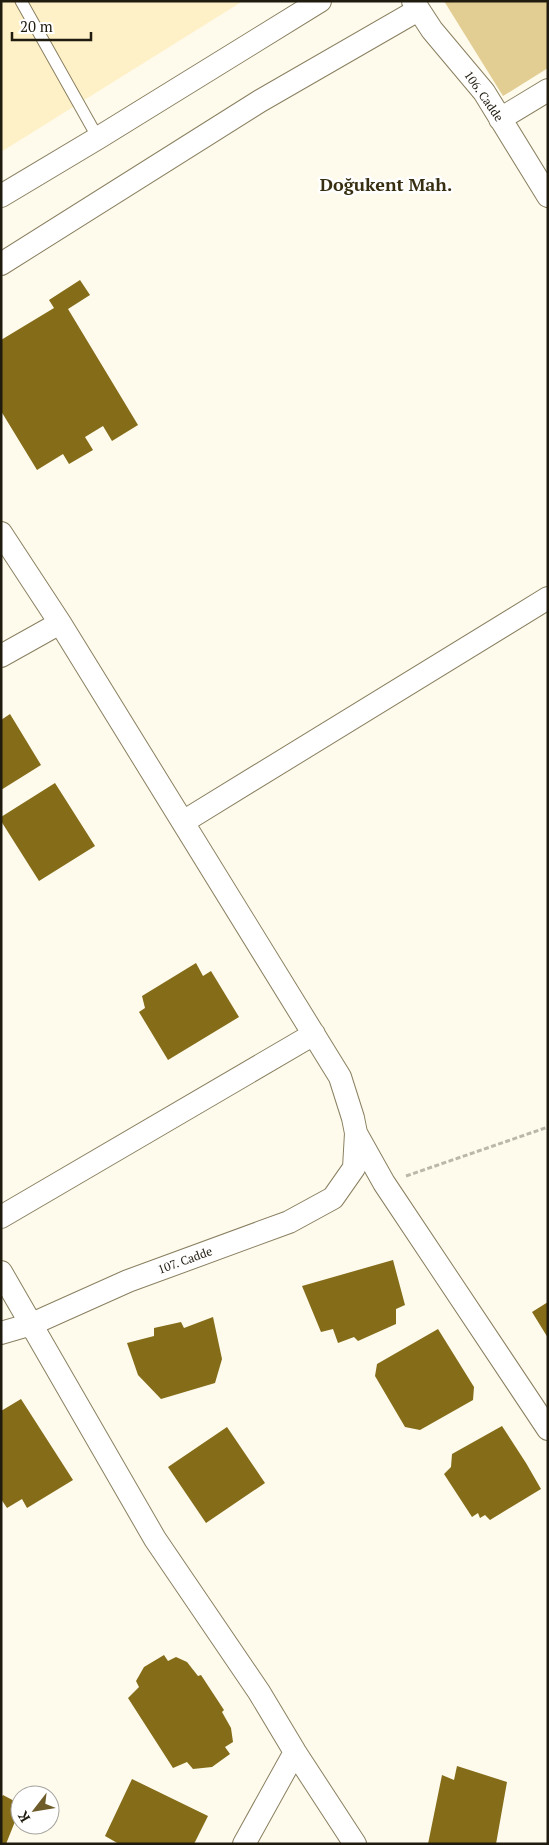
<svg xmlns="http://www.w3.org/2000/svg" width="549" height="1845" font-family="'PT Serif',serif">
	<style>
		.built { fill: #fff1c7 }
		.green { fill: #e2cd92 }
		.building { fill: #846c18 }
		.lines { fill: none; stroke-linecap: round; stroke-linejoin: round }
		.lane-casing { stroke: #8a8061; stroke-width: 13 }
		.street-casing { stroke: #8a8061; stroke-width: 24 }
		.path { stroke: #bbb7a9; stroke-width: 3; stroke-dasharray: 5 2.5; stroke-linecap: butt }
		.lane { stroke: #fff; stroke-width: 11 }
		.street { stroke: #fff; stroke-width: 22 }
		.labels { text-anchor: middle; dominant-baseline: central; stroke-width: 5; stroke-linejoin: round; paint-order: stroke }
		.street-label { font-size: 12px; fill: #201b0f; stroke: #fff }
		.district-label { font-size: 18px; font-weight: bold; fill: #382f12; stroke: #fff }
	</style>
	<rect width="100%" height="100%" fill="#fefaec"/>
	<path class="built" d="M 1,1 L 243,1 L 1,152 Z"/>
	<path class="green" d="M 444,1 L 548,1 L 548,68 L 503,96 Z"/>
	<path class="building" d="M 80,280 L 90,295 L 68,309 L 138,425 L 112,441 L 103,426 L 85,437 L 93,450 L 69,464 L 63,454 L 37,470 L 1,411 L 1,340 L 54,308 L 49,300 Z
		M 10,714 L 41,765 L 1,790 L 1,720 Z
		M 55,783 L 95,846 L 39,881 L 1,821 L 1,817 Z
		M 196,963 L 203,976 L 211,971 L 239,1017 L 168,1060 L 139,1012 L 145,1008 L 142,996 Z
		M 393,1260 L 405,1305 L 396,1309 L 396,1324 L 358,1341 L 354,1337 L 338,1343 L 333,1329 L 321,1332 L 302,1286 Z
		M 548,1302 L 548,1338 L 532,1312 Z
		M 213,1317 L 222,1359 L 215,1383 L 161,1399 L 138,1375 L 127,1343 L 154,1336 L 154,1328 L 181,1322 L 184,1328 Z
		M 438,1329 L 474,1387 L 473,1400 L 420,1430 L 405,1427 L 375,1376 L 377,1364 Z
		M 21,1399 L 73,1480 L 27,1508 L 22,1499 L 7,1508 L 1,1499 L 1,1411 Z
		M 502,1426 L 526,1463 L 541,1489 L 490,1520 L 485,1515 L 480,1518 L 478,1513 L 472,1517 L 444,1474 L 451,1467 L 452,1454 Z
		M 227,1427 L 265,1483 L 206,1523 L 168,1467 Z
		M 164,1655 L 168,1661 L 176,1657 L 187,1662 L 198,1676 L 201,1675 L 224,1710 L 222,1712 L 231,1728 L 233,1742 L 225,1747 L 230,1754 L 212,1767 L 193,1769 L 187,1762 L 173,1768 L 128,1698 L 139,1687 L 136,1681 L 144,1667 Z
		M 457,1766 L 507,1782 L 496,1844 L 428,1844 L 442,1775 L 454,1780 Z
		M 132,1779 L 208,1816 L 194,1844 L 119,1844 L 105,1836 Z
		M 3,1795 L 20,1804 L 20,1809 L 6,1844 L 1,1844 L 1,1798 Z"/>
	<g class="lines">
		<defs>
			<path id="lane" d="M 21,1 L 98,138"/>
			<path id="street" d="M 413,1 L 432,30 L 484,92 L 548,196
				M 500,119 L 548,90
				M 1,196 L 98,138 L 320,1
				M 1,264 L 260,101 L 418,10
				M 1,533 L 60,623 L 340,1077 L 353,1118 L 356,1133 L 354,1168 L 333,1198 L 289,1222 L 128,1281 L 32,1324 L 1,1333
				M 1,656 L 60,623
				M 183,822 L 548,598
				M 356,1133 L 384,1183 L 548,1429
				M 1,1217 L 314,1034
				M 1,1272 L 155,1539 L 259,1692 L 295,1752 L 355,1844
				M 244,1844 L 295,1752"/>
		</defs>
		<use href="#lane" class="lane-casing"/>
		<use href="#street" class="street-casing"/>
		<path class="path" d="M 406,1176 L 548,1127"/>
		<use href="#lane" class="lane"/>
		<use href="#street" class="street"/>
	</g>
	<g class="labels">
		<g class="street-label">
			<text transform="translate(484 96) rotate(55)">106. Cadde</text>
			<text transform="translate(185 1260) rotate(-20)">107. Cadde</text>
		</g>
		<g class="district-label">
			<text x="386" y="184">Doğukent Mah.</text>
		</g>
	</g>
	<rect width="549" height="1845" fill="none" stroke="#201b0f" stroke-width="5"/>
	<g transform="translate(35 1810) rotate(239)"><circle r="24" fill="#ffffff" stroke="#a6a49f"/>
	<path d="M0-4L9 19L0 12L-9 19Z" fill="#6e5d2b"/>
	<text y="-8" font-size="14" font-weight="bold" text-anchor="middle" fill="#201b0f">K</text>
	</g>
	<path d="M12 32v8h79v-8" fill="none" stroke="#201b0f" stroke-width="2.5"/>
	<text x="20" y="32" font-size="15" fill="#201b0f" stroke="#ffffff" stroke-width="4" paint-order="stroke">20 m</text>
</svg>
